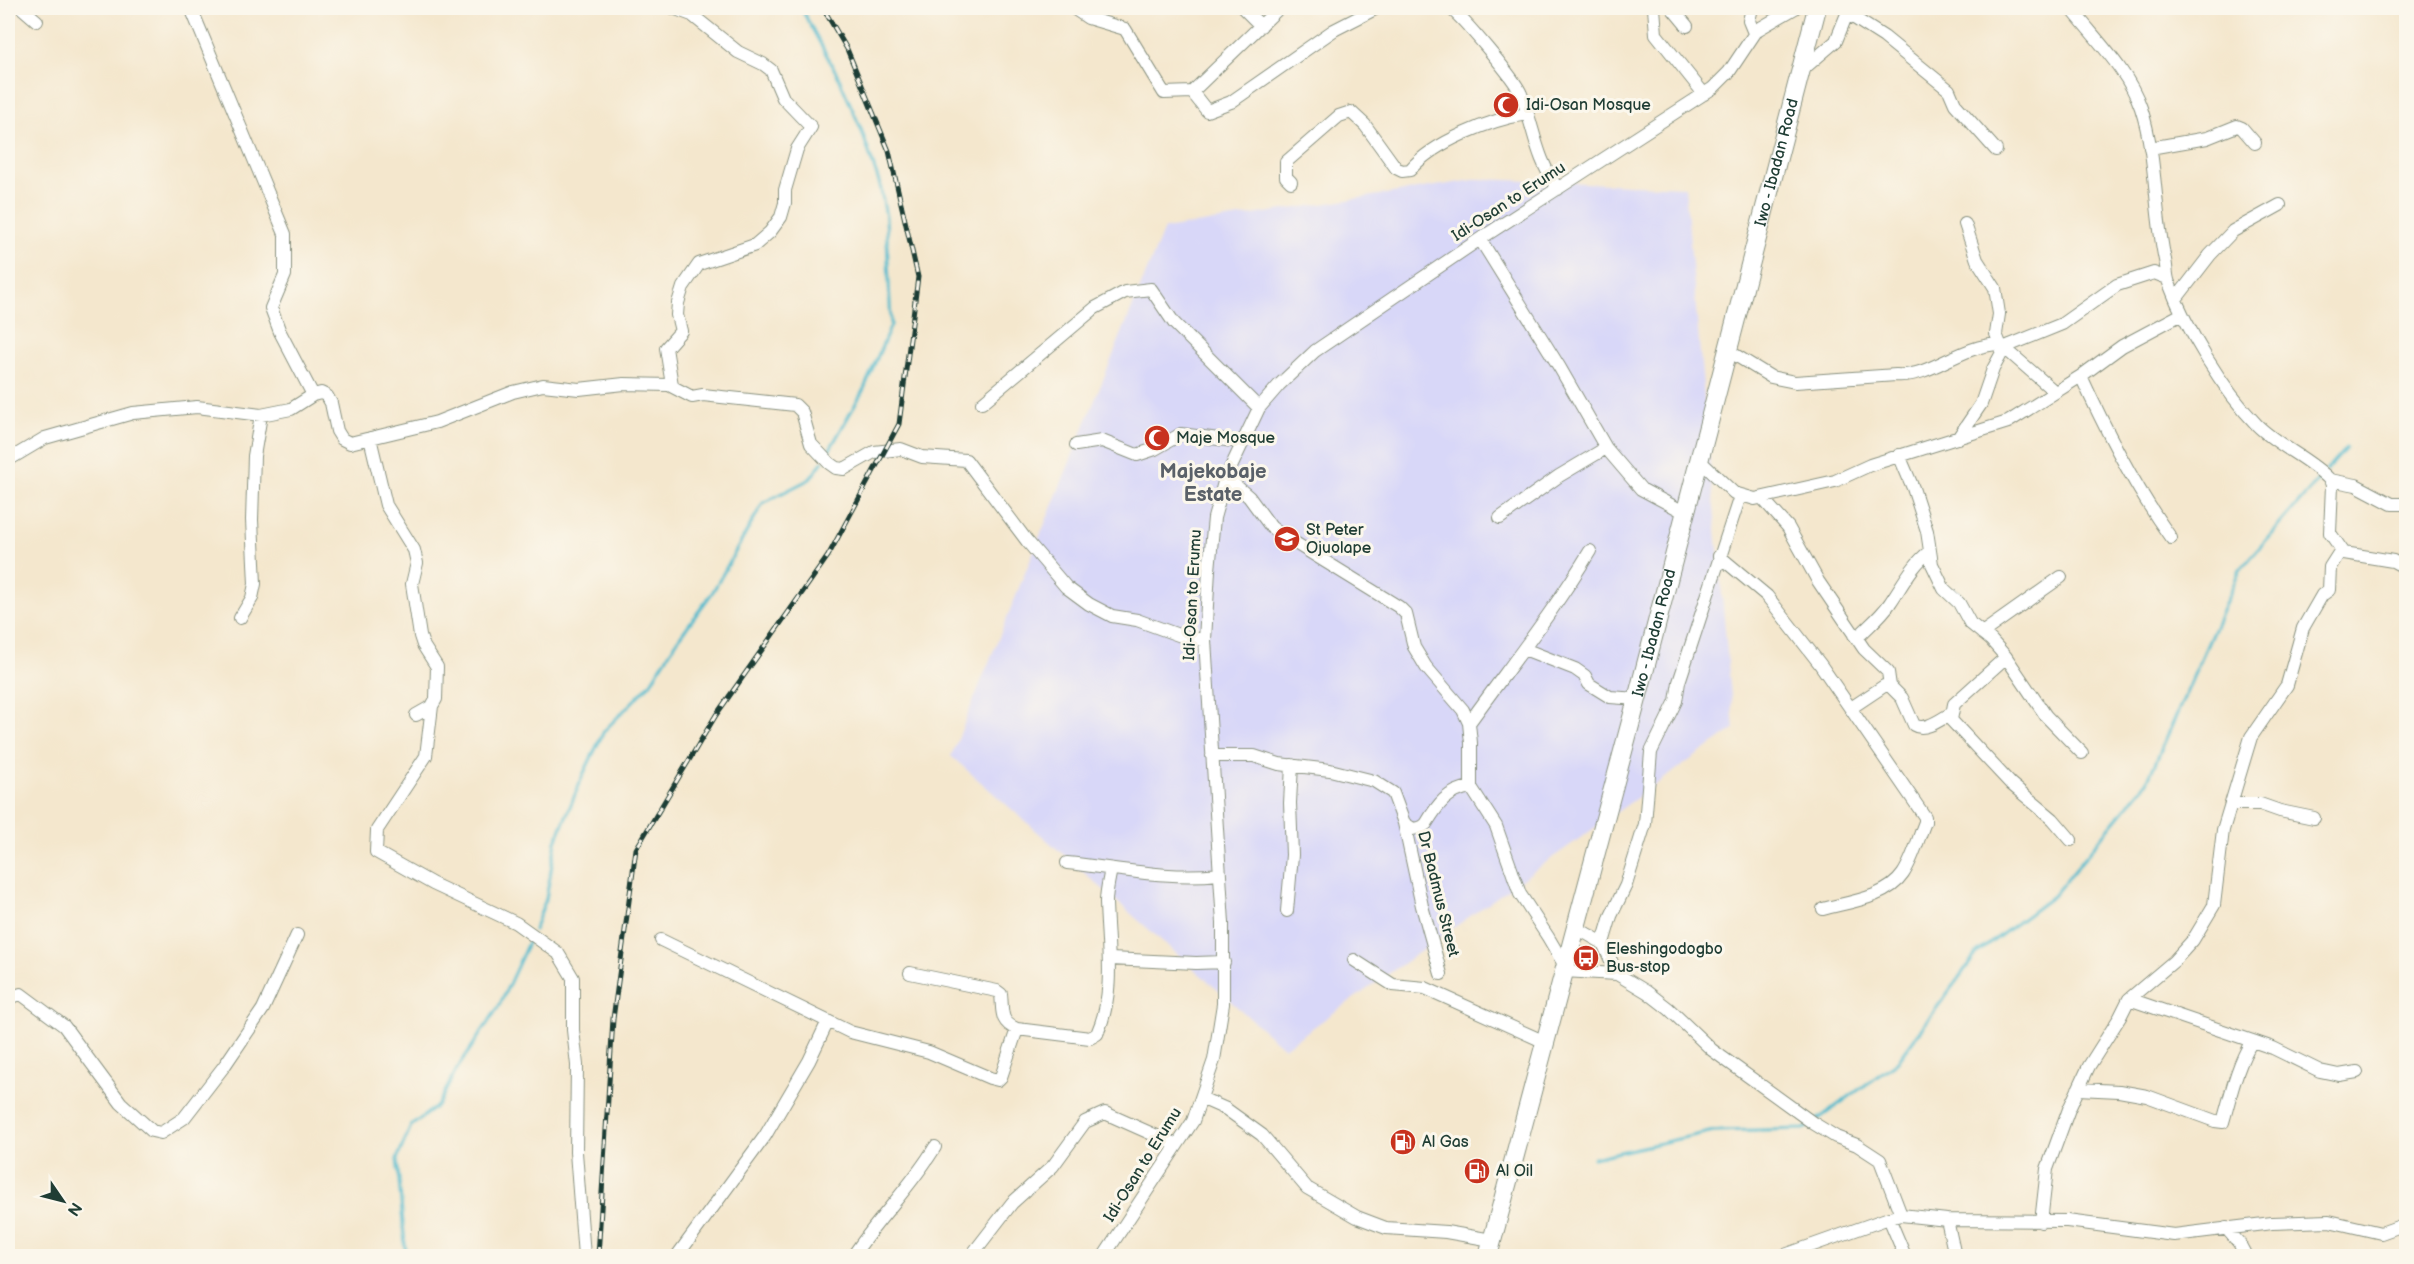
<svg xmlns="http://www.w3.org/2000/svg" width="2414" height="1264" font-family="'Balsamiq Sans',sans-serif">
	<style>
		.built { fill: #d8d7f8 }
		.lines { fill: none; stroke-linecap: round; stroke-linejoin: round }
		.stream { stroke: #50bacd; stroke-width: 3 }
		.minor-casing { stroke: #8a9280; stroke-width: 14 }
		.primary-casing { stroke: #8a9280; stroke-width: 20 }
		.minor { stroke: #fff; stroke-width: 12 }
		.primary { stroke: #fff; stroke-width: 18 }
		.rail-casing { stroke: #1f3d34; stroke-width: 5 }
		.rail { stroke: #fbf7ec; stroke-width: 3; stroke-dasharray: 9; stroke-linecap: butt }
		.labels { text-anchor: middle; dominant-baseline: central; stroke-width: 6; stroke-linejoin: round; paint-order: stroke }
		.poi-label { font-size: 16px; fill: #1f3d34; stroke: #fbf7ec; text-anchor: start }
		.street-label { font-size: 16px; fill: #1f3d34; stroke: #fbf7ec }
		.quarter-label { font-size: 20px; font-weight: bold; fill: #5a6169; stroke: #fbf7ec }
	</style>
	<rect width="100%" height="100%" fill="#fbf7ec"/>
	<filter id="ink" filterUnits="userSpaceOnUse"><feTurbulence type="fractalNoise" baseFrequency=".0167" numOctaves="2"/><feDisplacementMap in="SourceGraphic" scale="12" xChannelSelector="R" yChannelSelector="G"/><feConvolveMatrix kernelMatrix="1 2 1 2 8 2 1 2 1" color-interpolation-filters="sRGB"/></filter>
	<filter id="wash" filterUnits="userSpaceOnUse"><feTurbulence type="fractalNoise" baseFrequency=".008" numOctaves="4" result="noise"/><feDisplacementMap in="SourceGraphic" scale="24" xChannelSelector="R" yChannelSelector="G"/><feGaussianBlur stdDeviation="1.35" result="paint"/><feColorMatrix in="noise" values="0 0 0 0 0 0 0 0 0 0 0 0 0 0 0 0 0 1.4 0 .05"/><feComposite in="paint" operator="in"/></filter>
	<g filter="url(#wash)">
		<rect width="100%" height="100%" fill="#f4e7cd"/>
		<path class="built" d="M 1480,179 L 1685,187 L 1734,729 L 1284,1048 L 951,756 L 1164,229 Z"/>
		<g class="lines">
			<path class="stream" d="M 801,8 L 838,76 L 861,129 L 880,185 L 886,217 L 891,325 L 864,389 L 826,456
				M 2326,471 L 2346,448
				M 534,930 L 546,899 L 556,841 L 583,775 L 604,731 L 650,684 L 679,638 L 712,593 L 763,503 L 810,479 L 823,461
				M 1817,1120 L 1897,1062 L 1977,953 L 2053,896 L 2147,782 L 2240,570 L 2322,476
				M 1593,1158 L 1714,1131 L 1804,1129 L 1809,1126
				M 406,1256 L 397,1159 L 411,1126 L 438,1105 L 457,1069 L 499,1006 L 531,936"/>
		</g>
	</g>
	<g filter="url(#ink)">
		<g class="lines">
			<defs>
				<path id="minor" d="M 22,8 L 37,21
					M 191,8 L 285,234 L 285,275 L 271,308 L 280,332 L 313,395
					M 1073,8 L 1088,18 L 1125,29 L 1164,93 L 1192,92
					M 1243,8 L 1261,26
					M 1279,8 L 1192,92 L 1207,111 L 1231,102 L 1334,30 L 1377,8
					M 1450,8 C 1463,18 1516,80 1521,94 C 1535,130 1535,156 1558,189
					M 1654,8 L 1656,34 L 1704,94
					M 1672,8 L 1687,26
					M 1752,8 L 1749,21 L 1754,33
					M 1848,14 L 1884,37 L 1949,90 L 1955,104 L 1996,150
					M 1801,71 L 1836,41 L 1849,9
					M 2150,148 L 2207,138 L 2237,126 L 2242,128 L 2255,143
					M 1291,182 L 1286,177 L 1286,162 L 1339,116 L 1351,112 L 1365,125 L 1396,168 L 1402,171 L 1410,170 C 1433,142 1492,119 1527,114
					M 1965,224 L 1977,260 L 1995,288 L 1999,314 L 1996,334 L 2000,344
					M 1480,239 L 1560,368 L 1606,448 L 1641,489 L 1684,512
					M 2176,299 L 2210,255 L 2233,231 L 2280,205
					M 1727,350 L 1771,377 L 1795,382 L 1896,375 C 1931,378 1959,345 2000,344 L 2055,392
					M 2081,376 C 2106,431 2135,488 2171,538
					M 672,385 L 666,348 L 681,331 L 677,315 L 678,303 L 683,287 L 699,264 L 755,245 L 770,232 L 781,217 L 785,203 L 785,190 L 797,149 L 811,127 L 783,98 L 771,70 L 763,64 L 738,52 L 692,15 L 673,8
					M 982,403 L 1095,308 L 1125,292 L 1151,289 L 1174,323 L 1259,408
					M 370,438 L 386,505 L 414,550 L 417,563 L 412,584 L 420,636 L 423,645 L 437,667 L 436,699 L 432,706 L 416,715
					M 1958,438 L 1981,404 L 1993,369 L 2005,347 L 2062,324 L 2117,285 L 2154,273 L 2167,278
					M 1076,445 L 1102,441 L 1137,455 L 1155,449 L 1181,434 L 1241,442
					M 1899,455 L 1913,488 L 1927,531 L 1932,564 L 1944,589 L 1959,603 L 1970,623 L 1991,640 L 2006,657 L 2046,716 L 2082,753
					M 1698,459 L 1734,493 L 1755,499 L 1835,481 L 1870,465 L 2008,422 L 2081,376 L 2122,346 L 2182,314
					M 8,460 L 45,438 L 133,413 L 197,407 L 261,415 L 291,409 L 313,395 L 321,393 L 327,396 L 331,403 L 337,431 L 342,439 L 350,443 L 437,422 L 513,392 L 543,385 L 579,389 L 624,384 L 669,385 L 692,397 L 703,395 L 795,405 L 802,412 L 811,444 L 829,463 L 836,468 L 844,469 L 874,452 L 901,449 L 922,457 L 966,460 L 1027,541 L 1066,587 L 1089,604 L 1112,616 L 1137,620 L 1184,637 L 1205,640
					M 1226,477 L 1249,497 L 1271,527 L 1279,533 L 1399,607 L 1406,614 L 1414,647 L 1426,667 L 1463,710 L 1469,723 L 1471,743 L 1471,787 L 1496,826 L 1520,894 L 1548,937 L 1565,966
					M 2330,480 L 2356,485 L 2392,504 L 2406,504
					M 1763,499 L 1788,527 L 1818,581 L 1864,649 L 1888,672 L 1890,686 L 1902,698 L 1914,725 C 1925,732 1941,719 1952,713
					M 1500,518 L 1559,476 L 1606,448
					M 2344,553 L 2393,561 L 2406,568
					M 1719,556 L 1767,596 L 1820,664 L 1925,817 L 1925,822 C 1918,839 1913,859 1903,874 C 1887,898 1848,902 1823,909
					M 240,618 L 252,598 L 255,584 L 252,520 L 254,456 L 261,415
					M 1982,633 L 2061,577
					M 1854,635 L 1861,634 C 1871,624 1882,615 1890,603 C 1903,584 1912,565 1930,551
					M 1524,649 L 1575,669 L 1585,676 L 1589,684 L 1610,697 L 1637,699
					M 2006,657 L 1954,704 L 1951,720 L 2011,784 L 2053,819 L 2071,840
					M 432,706 L 426,756 L 377,830 L 376,852 L 433,884 L 516,923 L 558,953 L 573,978 L 573,1030 L 577,1065 L 576,1152 L 584,1256
					M 1851,708 L 1884,686 L 1890,686
					M 1469,723 C 1510,666 1554,611 1590,551
					M 1212,756 L 1254,756 L 1279,764 L 1330,770 L 1374,781 L 1393,793 L 1404,823 L 1413,829 L 1422,827 L 1426,824 C 1438,804 1447,791 1471,787
					M 2231,804 L 2260,804 L 2280,811 L 2314,818
					M 1404,823 L 1422,906 L 1441,974
					M 1067,863 C 1117,868 1169,880 1219,874
					M 1287,911 L 1292,855 L 1290,803 L 1292,765
					M 1575,927 L 1603,943 L 1617,974
					M 661,940 L 850,1032 L 929,1052 L 990,1078 L 998,1080 L 1001,1077 L 1017,1029
					M 1603,943 L 1611,916 L 1626,885 L 1645,824 L 1651,752 L 1676,701 L 1679,682 L 1740,496
					M 1110,959 L 1196,963 L 1224,962
					M 1354,960 L 1393,985 L 1425,988 L 1545,1042
					M 1563,971 L 1617,974 L 1647,992 L 1669,1009 L 1712,1050 L 1813,1123 L 1836,1137 L 1857,1145 L 1880,1160 L 1901,1215
					M 910,973 L 997,991 L 1001,994 C 1003,1011 999,1022 1017,1029 L 1090,1038 L 1097,1034 C 1116,992 1107,946 1106,902 C 1106,891 1109,880 1111,869
					M 8,998 L 21,994 L 64,1026 L 121,1103 L 152,1131 L 161,1133 L 184,1118 L 225,1065 L 263,1009 L 297,935
					M 2129,999 L 2273,1048 L 2320,1071 L 2339,1075 L 2357,1072
					M 2078,1089 L 2119,1091 L 2147,1096 L 2215,1121 L 2223,1122 C 2231,1094 2237,1065 2252,1041
					M 1201,1098 L 1226,1109 L 1262,1135 L 1307,1188 L 1357,1217 L 1386,1228 L 1446,1232 L 1492,1240
					M 1889,1218 L 1905,1256
					M 1947,1220 L 1955,1256
					M 2041,1222 L 2047,1169 L 2069,1109 L 2089,1066 L 2120,1017 L 2129,999 L 2174,961 L 2193,940 L 2214,905 L 2223,830 L 2251,737 L 2287,685 L 2303,628 L 2322,595 L 2329,590 L 2330,567 L 2339,553 L 2344,553 L 2330,533 L 2332,485 L 2330,480 C 2309,458 2279,447 2257,425 C 2223,390 2186,329 2169,283 C 2166,276 2167,268 2165,260 C 2154,210 2157,157 2141,108 C 2128,70 2095,39 2071,8
					M 2226,1228 L 2239,1243 L 2246,1256
					M 677,1256 L 765,1136 L 809,1061 L 828,1021
					M 853,1256 C 878,1218 912,1186 935,1147
					M 971,1256 L 1012,1203 L 1053,1166 L 1085,1122 L 1105,1113 L 1177,1145
					M 1104,1256 L 1193,1121 L 1214,1060 L 1223,1004 L 1223,923 L 1205,640 L 1209,570 L 1214,518 L 1224,482 L 1259,408 L 1279,385 L 1315,351 L 1480,239 L 1713,88 L 1729,72 L 1757,30 L 1795,8
					M 1782,1256 L 1889,1218 L 1901,1215 L 1947,1220 L 2067,1221 L 2174,1235 L 2272,1223 L 2329,1221 L 2381,1233 L 2406,1224"/>
				<g id="primary">
					<path id="s1" d="M 1488,1256 L 1637,699 L 1817,8"/>
				</g>
			</defs>
			<use href="#minor" class="minor-casing"/>
			<use href="#primary" class="primary-casing"/>
			<use href="#minor" class="minor"/>
			<use href="#primary" class="primary"/>
			<defs>
				<path id="rail" d="M 598,1256 L 613,1019 L 636,849 L 716,715 L 828,556 L 899,424 L 918,277 L 889,151 L 847,49 L 823,8"/>
			</defs>
			<use href="#rail" class="rail-casing"/>
			<use href="#rail" class="rail"/>
		</g>
	</g>
	<defs>
		<symbol id="mosque-disc" viewBox="-11 -11 22 22"><circle r="9.5" fill="#c8321e" stroke="#fbf7ec"/><path d="M3.5-4.9A6 6 0 1 0 3.5 4.9A5 5 0 1 1 3.5-4.9Z" fill="#fff"/></symbol>
		<symbol id="school-disc" viewBox="-11 -11 22 22"><circle r="9.5" fill="#c8321e" stroke="#fbf7ec"/><path d="M0-5L7-2L0 1L-7-2ZM-4 1L0 2.5L4 1V4Q0 6-4 4Z" fill="#fff"/></symbol>
		<symbol id="bus-disc" viewBox="-11 -11 22 22"><circle r="9.5" fill="#c8321e" stroke="#fbf7ec"/><path d="M-5-6H5V4H4V6H2V4H-2V6H-4V4H-5ZM-3.5-4V0h7V-4ZM-3.5 1.2v1.5H-2V1.2ZM2 1.2v1.5H3.5V1.2Z" fill="#fff"/></symbol>
		<symbol id="fuel-disc" viewBox="-11 -11 22 22"><circle r="9.5" fill="#c8321e" stroke="#fbf7ec"/><path d="M-5.5-6h7V0h2V4h1.3V-2.5L3-4.5l.8-.8L6-3V5H2.5V1h-1V6h-7ZM-4.2-4.7v3.2H.2V-4.7Z" fill="#fff"/></symbol>
	</defs>
	<g fill-rule="evenodd">
		<use href="#mosque-disc" x="1491" y="90" width="30" height="30"/>
		<use href="#mosque-disc" x="1142" y="423" width="30" height="30"/>
		<use href="#school-disc" x="1272" y="524" width="30" height="30"/>
		<use href="#bus-disc" x="1571" y="943" width="30" height="30"/>
		<use href="#fuel-disc" x="1388" y="1127" width="30" height="30"/>
		<use href="#fuel-disc" x="1462" y="1156" width="30" height="30"/>
	</g>
	<g class="labels">
		<g class="poi-label">
			<text x="1526" y="105">Idi-Osan Mosque</text>
			<text x="1176" y="438">Maje Mosque</text>
			<text x="1306" y="530">St Peter<tspan x="1306" dy="18">Ojuolape</tspan></text>
			<text x="1606" y="949">Eleshingodogbo<tspan x="1606" dy="18">Bus-stop</tspan></text>
			<text x="1422" y="1142">Al Gas</text>
			<text x="1496" y="1171">Al Oil</text>
		</g>
		<g class="street-label">
			<text stroke="none"><textPath href="#s1" startOffset="1131">Iwo - Ibadan Road</textPath></text>
			<text transform="translate(1509 202) rotate(-33)">Idi-Osan to Erumu</text>
			<text transform="translate(1193 595) rotate(-87)">Idi-Osan to Erumu</text>
			<text stroke="none"><textPath href="#s1" startOffset="645">Iwo - Ibadan Road</textPath></text>
			<text transform="translate(1438 894) rotate(76)">Dr Badmus Street</text>
			<text transform="translate(1143 1165) rotate(-58)">Idi-Osan to Erumu</text>
		</g>
		<g class="quarter-label">
			<text x="1213" y="472">Majekobaje<tspan x="1213" dy="23">Estate</tspan></text>
		</g>
	</g>
	<rect width="2414" height="1264" fill="none" stroke="#fbf7ec" stroke-width="30"/>
	<g transform="translate(63 1201) rotate(125)" stroke="#fbf7ec" stroke-width="4.5" paint-order="stroke">
	<path d="M0-4.5L10 22L0 15L-10 22Z" fill="#1f3d34"/>
	<text y="-9" font-size="16" font-weight="bold" text-anchor="middle" fill="#1f3d34">N</text>
	</g>
</svg>
